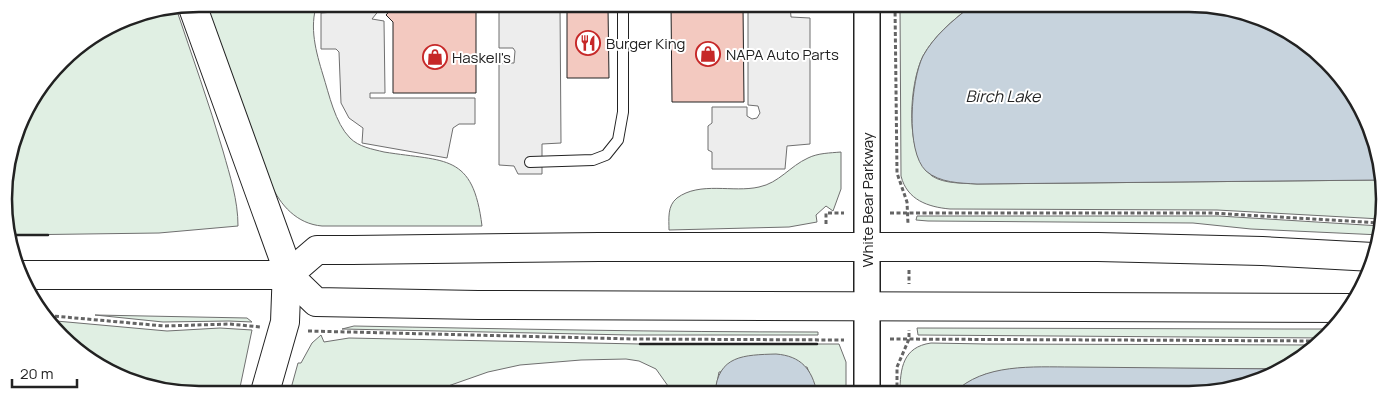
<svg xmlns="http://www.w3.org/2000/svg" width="1388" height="399" font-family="Manrope,sans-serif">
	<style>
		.green { fill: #e0efe3; stroke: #6f6f6f }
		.parking { fill: #ededed; stroke: #6f6f6f }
		.water { fill: #c7d3dd; stroke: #6f6f6f }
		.building { fill: #f3c9c0; stroke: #222 }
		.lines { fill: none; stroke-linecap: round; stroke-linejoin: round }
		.service-casing { stroke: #222; stroke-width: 12 }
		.tertiary-casing { stroke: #222; stroke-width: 28 }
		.primary-casing { stroke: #222; stroke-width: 30 }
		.motorway-casing { stroke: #222; stroke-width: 30 }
		.path { stroke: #646464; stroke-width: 3; stroke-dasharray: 4 2.5; stroke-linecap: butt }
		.service { stroke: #fff; stroke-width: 10 }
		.tertiary { stroke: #fff; stroke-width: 25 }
		.primary { stroke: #fff; stroke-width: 28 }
		.motorway { stroke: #fff; stroke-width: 28 }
		.wall { stroke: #222; stroke-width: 2.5 }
		.labels { text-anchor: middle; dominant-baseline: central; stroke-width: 4; stroke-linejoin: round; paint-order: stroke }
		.poi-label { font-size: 15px; fill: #222; stroke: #fff; text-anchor: start }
		.street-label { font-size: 15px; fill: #222; stroke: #fff }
		.water-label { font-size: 16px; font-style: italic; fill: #222; stroke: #fff }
		.rim { fill: none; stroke: #222; stroke-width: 2.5 }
	</style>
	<rect width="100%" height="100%" fill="#fff"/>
	<path class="green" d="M 205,4 L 317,4 C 309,27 316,52 323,75 C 329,94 335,123 350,138 C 359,147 372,149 384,152 C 446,162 473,153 482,226 L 322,226 C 297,224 280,205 271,184 Z
		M 900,6 L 970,7 C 953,20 934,36 923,56 C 909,84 904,155 932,176 C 944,184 964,183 977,184 L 1380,180 L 1381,219 L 1217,210 L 950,209 C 928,207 907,200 901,176 Z
		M 176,8 C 192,56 209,103 223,151 C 230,176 238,200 238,226 L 159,233 L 9,235 L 4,186 L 24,113 L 70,53 L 125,19 Z
		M 841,152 L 841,189 L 833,211 L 826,206 L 816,215 L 817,222 L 789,227 L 669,230 C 669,219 667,206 677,198 C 700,181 733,193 759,187 C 779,183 790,166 808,158 C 818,153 830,153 841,152 Z
		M 917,216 L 1219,216 L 1381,226 L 1381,235 L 1251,229 L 1193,223 L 928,221 L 916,220 Z
		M 95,315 L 247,318 L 252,322 L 229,321 L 163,322 Z
		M 45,320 L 167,331 L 220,328 L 252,330 L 239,392 L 162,392 L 91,362 Z
		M 354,326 C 509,329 663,332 818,332 L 818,335 L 630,335 L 342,329 Z
		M 917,328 L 1286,329 L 1333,329 L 1327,338 L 918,335 Z
		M 321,335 L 324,342 L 349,338 L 640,344 L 839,344 L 846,362 L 846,393 L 817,393 L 807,367 L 719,372 L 715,393 L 673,393 L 656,369 L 639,361 L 626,359 L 581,360 L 520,365 L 488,372 L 431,392 L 290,392 L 298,363 L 301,363 L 312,343 Z
		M 931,343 L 986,344 L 1317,345 L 1284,369 L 1022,368 L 986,374 L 971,381 L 954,393 L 900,393 C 900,368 903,347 931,343 Z"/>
	<path class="parking" d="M 343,4 L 384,4 L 372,19 L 384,21 L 385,93 L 370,93 L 370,98 L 475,98 L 475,124 L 459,124 L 453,128 L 447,158 L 362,143 L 363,128 L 349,118 L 341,103 L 339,52 L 336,49 L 321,49 L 321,13 L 334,12 Z
		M 499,5 L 560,5 L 561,143 L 542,144 L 542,174 L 518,174 L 514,166 L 499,165 L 499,63 L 514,63 L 515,51 L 513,48 L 499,48 Z
		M 748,6 L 790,6 L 791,17 L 810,18 L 810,144 L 787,146 L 785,169 L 712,169 L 712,152 L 708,150 L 708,126 L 712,123 L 712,107 L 747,107 L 747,116 L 752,119 L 757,118 L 760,113 L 758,106 L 748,105 Z"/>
	<path class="water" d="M 970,7 L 1226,7 L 1297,37 L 1351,91 L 1380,161 L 1380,180 L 977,184 C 960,183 940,183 926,171 C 905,151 911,80 923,56 C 934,36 952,21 970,7 Z
		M 776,354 C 801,356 812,369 817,393 L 715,393 C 718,355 744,355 776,354 Z
		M 1072,367 L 1284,369 L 1275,375 L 1214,394 L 954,393 C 983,363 1034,367 1072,367 Z"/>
	<path class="building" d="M 396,4 L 402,9 L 476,9 L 476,93 L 393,93 L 393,22 L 386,15 Z
		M 585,5 L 606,5 L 608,8 L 609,78 L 567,78 L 567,8 L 585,8 Z
		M 671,5 L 743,6 L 744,102 L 672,102 Z"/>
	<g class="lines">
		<defs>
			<path id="service" d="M 530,162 L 593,160 L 606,155 L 618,140 L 623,112 L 623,5"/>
			<path id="tertiary" d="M 867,6 L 867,393"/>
			<path id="primary" d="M 22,275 L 288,275 L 317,250 L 352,250 L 599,247 L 1098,247 L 1262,251 L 1373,257
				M 288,275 L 316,302 L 478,305 L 1350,308"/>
			<path id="motorway" d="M 192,5 L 287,268 L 285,322 L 265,392"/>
		</defs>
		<use href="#service" class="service-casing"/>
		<use href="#tertiary" class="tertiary-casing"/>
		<use href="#primary" class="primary-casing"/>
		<use href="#motorway" class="motorway-casing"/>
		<path class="path" d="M 895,6 L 897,173 L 907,202 L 908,224
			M 890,213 L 1211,213 L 1381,223
			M 826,224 L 826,213 L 844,213
			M 909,270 L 909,284
			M 42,315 L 164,326 L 230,324 L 260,327
			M 308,331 L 635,339 L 844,340
			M 890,339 L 1322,341
			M 897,393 L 897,367 L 909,339 L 909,330"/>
		<use href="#service" class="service"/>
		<use href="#tertiary" class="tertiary"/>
		<use href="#primary" class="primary"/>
		<use href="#motorway" class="motorway"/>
		<path class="wall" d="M 9,235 L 48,235
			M 45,320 L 51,320
			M 640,344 L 817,344"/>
	</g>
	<defs>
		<symbol id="restaurant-ring" viewBox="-11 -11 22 22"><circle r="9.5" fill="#fff" stroke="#c62828" stroke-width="1.5"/><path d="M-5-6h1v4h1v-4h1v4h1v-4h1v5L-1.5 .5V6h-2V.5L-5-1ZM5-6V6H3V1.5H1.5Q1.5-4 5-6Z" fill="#c62828"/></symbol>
		<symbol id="shop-ring" viewBox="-11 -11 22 22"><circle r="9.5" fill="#fff" stroke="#c62828" stroke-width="1.5"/><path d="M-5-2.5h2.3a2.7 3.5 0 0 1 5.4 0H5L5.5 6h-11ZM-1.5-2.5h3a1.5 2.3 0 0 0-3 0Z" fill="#c62828"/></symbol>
	</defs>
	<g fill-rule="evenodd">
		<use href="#restaurant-ring" x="574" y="29" width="28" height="28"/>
		<use href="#shop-ring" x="694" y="40" width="28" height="28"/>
		<use href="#shop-ring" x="421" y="43" width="28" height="28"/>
	</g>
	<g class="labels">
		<g class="poi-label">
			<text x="606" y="43">Burger King</text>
			<text x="726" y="54">NAPA Auto Parts</text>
			<text x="452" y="57">Haskell's</text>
		</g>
		<g class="street-label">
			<text transform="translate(867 200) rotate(-90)">White Bear Parkway</text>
		</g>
		<g class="water-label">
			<text x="1003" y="96">Birch Lake</text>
		</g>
	</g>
	<path d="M0 0H1388V399H0ZM199 12H1189A187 187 0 0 1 1376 199V199A187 187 0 0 1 1189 386H199A187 187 0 0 1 12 199V199A187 187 0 0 1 199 12Z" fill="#fff" fill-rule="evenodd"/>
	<path class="rim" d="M199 12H1189A187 187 0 0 1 1376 199V199A187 187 0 0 1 1189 386H199A187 187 0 0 1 12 199V199A187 187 0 0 1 199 12Z"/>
	<path d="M12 379v8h65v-8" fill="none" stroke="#222222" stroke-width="2.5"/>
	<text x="20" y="379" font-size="15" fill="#222222" stroke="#ffffff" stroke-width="4" paint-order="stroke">20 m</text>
</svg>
